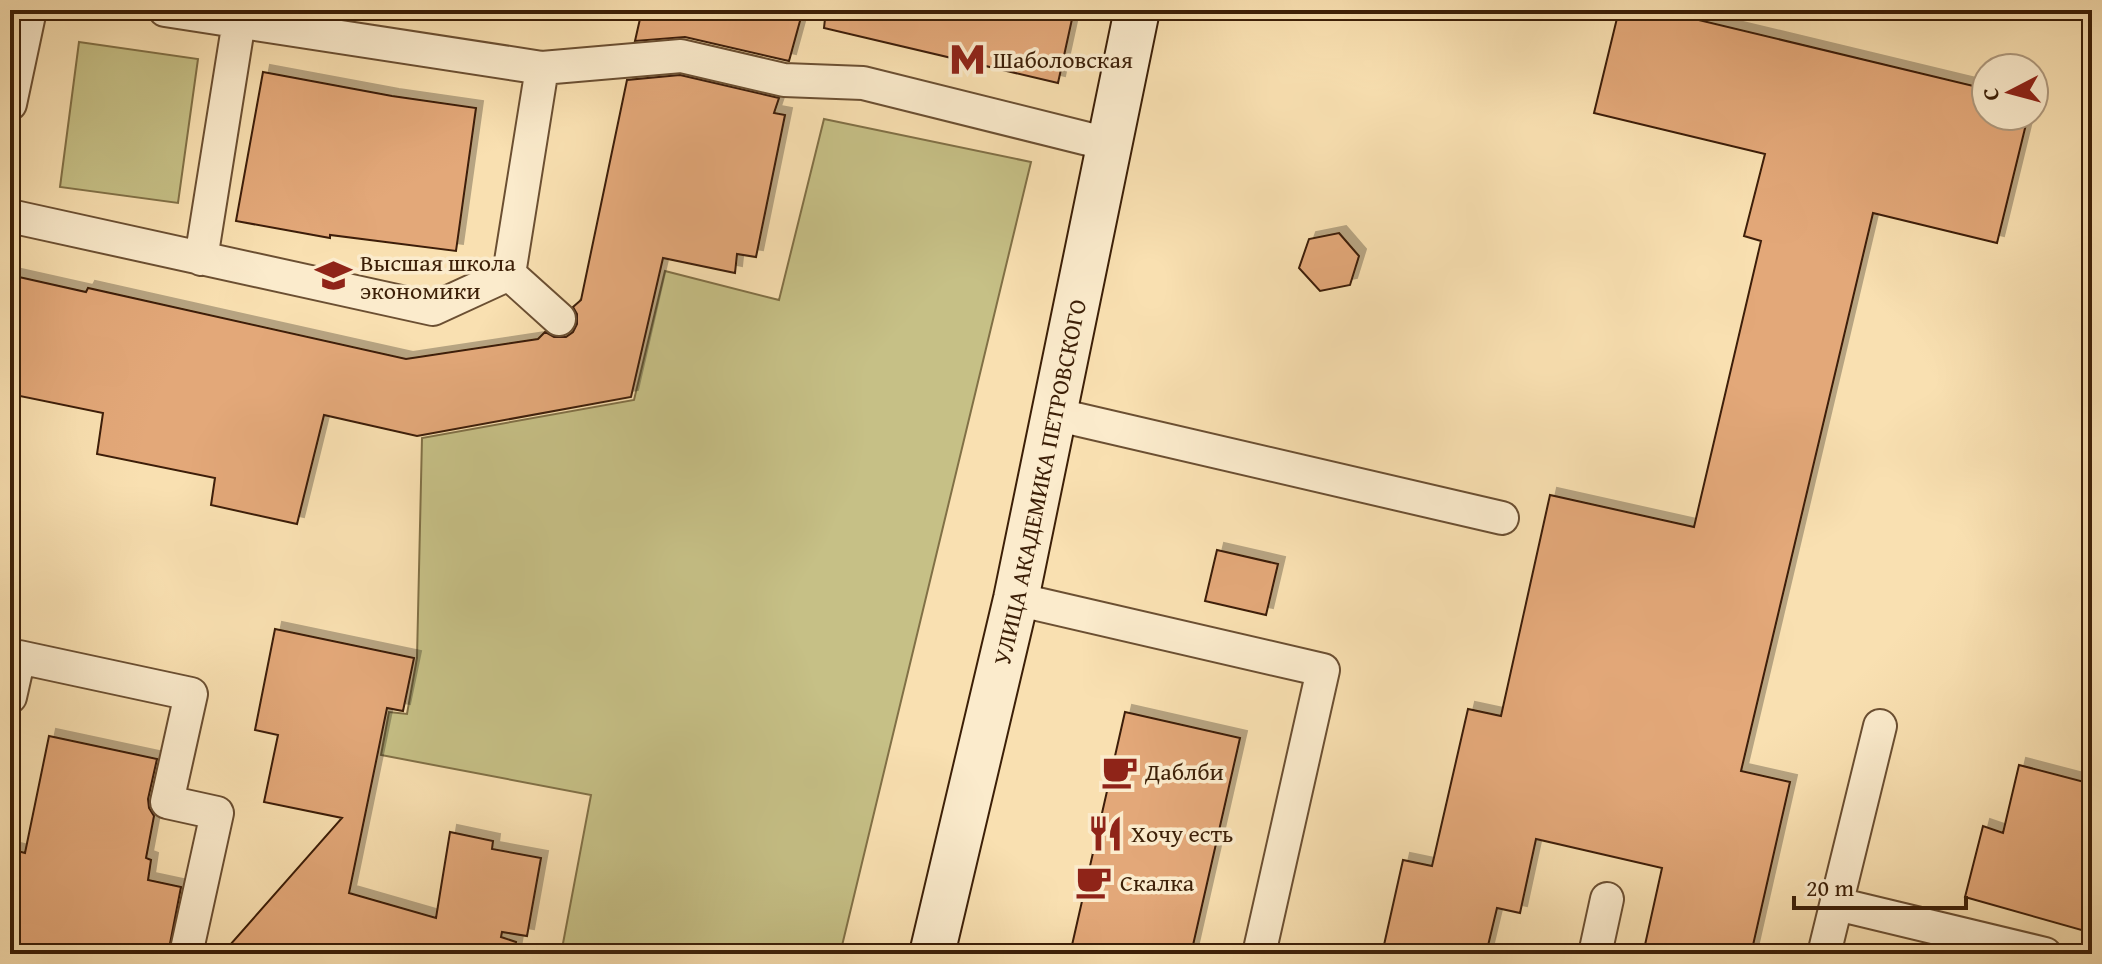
<svg xmlns="http://www.w3.org/2000/svg" width="2102" height="964" font-family="'Gentium Book Plus',serif">
	<style>
		.green { fill: #c6c086; stroke: #817046; stroke-width: 2 }
		.building { fill: #e3a879; stroke: #3c1f07; stroke-width: 2; filter: url(#shadow) }
		.lines { fill: none; stroke-linecap: round; stroke-linejoin: round }
		.lane-casing { stroke: #6b4f32; stroke-width: 36 }
		.secondary-casing { stroke: #3c1f07; stroke-width: 48 }
		.lane { stroke: #fbebcc; stroke-width: 32 }
		.secondary { stroke: #fbebcc; stroke-width: 44 }
		.labels { text-anchor: middle; dominant-baseline: central; stroke-width: 7; stroke-linejoin: round; paint-order: stroke }
		.poi-label { font-size: 24px; fill: #3c1f07; stroke: #fbebcc; text-anchor: start }
		.street-label { font-size: 24px; fill: #3c1f07; stroke: #fbebcc }
	</style>
	<defs>
		<filter id="shadow"><feDropShadow dx="7" dy="-7" stdDeviation="0" flood-color="#0004"/></filter>
	</defs>
	<rect width="100%" height="100%" fill="#f9e0b1"/>
	<filter id="stains"><feTurbulence type="fractalNoise" baseFrequency=".0025" numOctaves="4"/><feColorMatrix values="0 0 0 0 .2 0 0 0 0 .09 0 0 0 0 .02 0 0 0 .5 -.17"/></filter>
	<radialGradient id="worn" r=".72"><stop offset=".6" stop-color="#630" stop-opacity="0"/><stop offset="1" stop-color="#630" stop-opacity=".3"/></radialGradient>
	<path class="green" d="M 79,42 L 198,59 L 178,203 L 60,187 Z
		M 824,119 L 1031,162 L 840,954 L 561,954 L 591,795 L 381,755 L 389,712 L 407,714 L 417,658 L 422,438 L 634,400 L 665,271 L 779,300 Z"/>
	<path class="building" d="M 642,10 L 803,10 L 789,61 L 685,37 L 635,41 Z
		M 826,10 L 1074,10 L 1058,83 L 824,28 Z
		M 1619,10 L 1657,10 L 1986,89 L 1986,116 L 2028,116 L 1997,243 L 1873,213 L 1741,771 L 1790,782 L 1751,954 L 1643,954 L 1662,868 L 1536,839 L 1520,913 L 1497,908 L 1486,954 L 1382,954 L 1403,860 L 1432,866 L 1468,709 L 1501,716 L 1550,495 L 1694,527 L 1761,241 L 1744,236 L 1765,154 L 1594,113 Z
		M 263,72 L 392,96 L 476,108 L 456,251 L 330,235 L 330,238 L 236,221 Z
		M 680,75 L 779,98 L 774,113 L 785,115 L 756,257 L 737,254 L 735,273 L 663,258 L 631,397 L 417,436 L 324,415 L 297,524 L 211,505 L 215,478 L 97,454 L 103,413 L 10,394 L 10,275 L 86,292 L 88,288 L 406,359 L 538,339 L 545,332 L 554,337 L 566,337 L 573,332 L 577,324 L 577,314 L 573,307 L 581,300 L 627,80 Z
		M 1339,233 L 1359,256 L 1350,285 L 1320,291 L 1299,268 L 1309,239 Z
		M 1217,550 L 1278,564 L 1266,615 L 1205,601 Z
		M 275,629 L 414,658 L 403,711 L 387,708 L 349,893 L 436,918 L 450,832 L 493,841 L 492,849 L 541,858 L 527,936 L 502,932 L 501,937 L 516,942 L 514,954 L 222,954 L 342,818 L 264,802 L 278,735 L 255,730 Z
		M 1125,712 L 1240,738 L 1191,954 L 1070,954 Z
		M 49,736 L 157,759 L 148,799 L 149,808 L 154,816 L 146,858 L 151,860 L 148,880 L 181,887 L 168,954 L 10,954 L 10,849 L 25,853 Z
		M 2019,765 L 2092,784 L 2092,933 L 1965,897 L 1983,826 L 2003,833 Z"/>
	<g class="lines">
		<defs>
			<path id="lane" d="M 165,10 L 542,68 L 681,56 L 784,80 L 863,83 L 1108,144
				M 10,104 L 30,10
				M 10,216 L 433,309 L 509,274 L 542,68
				M 201,259 L 239,21
				M 509,274 L 559,319
				M 1054,414 L 1502,518
				M 1016,599 L 1323,670 L 1259,954
				M 10,697 L 19,657 L 191,694 L 167,802 L 217,813 L 186,954
				M 1837,904 L 2045,954
				M 1595,954 L 1607,899
				M 1824,954 L 1880,726"/>
			<g id="secondary">
				<path id="s1" d="M 932,954 L 1016,599 L 1137,10"/>
			</g>
		</defs>
		<use href="#lane" class="lane-casing"/>
		<use href="#secondary" class="secondary-casing"/>
		<use href="#lane" class="lane"/>
		<use href="#secondary" class="secondary"/>
	</g>
	<defs>
		<symbol id="metro-bare" viewBox="-9 -9 18 18"><path d="M-5.5 5V-5H-3L0 0L3-5H5.5V5H3V-.5L0 4L-3-.5V5Z" fill="#8f2418" stroke="#fbebcc" stroke-width="2.5" paint-order="stroke"/></symbol>
		<symbol id="university-bare" viewBox="-9 -9 18 18"><path d="M0-5L7-2L0 1L-7-2ZM-4 1L0 2.5L4 1V4Q0 6-4 4Z" fill="#8f2418" stroke="#fbebcc" stroke-width="2.5" paint-order="stroke"/></symbol>
		<symbol id="cafe-bare" viewBox="-9 -9 18 18"><path d="M-5.5-4.5H6V0H3Q3 3.5 0 3.5H-2.5Q-5.5 3.5-5.5 0ZM3-3.2v2h1.7v-2ZM-6 4.5H4V6H-6Z" fill="#8f2418" stroke="#fbebcc" stroke-width="2.5" paint-order="stroke"/></symbol>
		<symbol id="restaurant-bare" viewBox="-9 -9 18 18"><path d="M-5-6h1v4h1v-4h1v4h1v-4h1v5L-1.5 .5V6h-2V.5L-5-1ZM5-6V6H3V1.5H1.5Q1.5-4 5-6Z" fill="#8f2418" stroke="#fbebcc" stroke-width="2.5" paint-order="stroke"/></symbol>
	</defs>
	<g fill-rule="evenodd">
		<use href="#metro-bare" x="942" y="34" width="51" height="51"/>
		<use href="#university-bare" x="308" y="250" width="51" height="51"/>
		<use href="#cafe-bare" x="1094" y="746" width="51" height="51"/>
		<use href="#restaurant-bare" x="1080" y="808" width="51" height="51"/>
		<use href="#cafe-bare" x="1068" y="856" width="51" height="51"/>
	</g>
	<g class="labels">
		<g class="poi-label">
			<text x="993" y="59">Шаболовская</text>
			<text x="360" y="262">Высшая школа<tspan x="360" dy="28">экономики</tspan></text>
			<text x="1145" y="771">Даблби</text>
			<text x="1131" y="833">Хочу есть</text>
			<text x="1120" y="882">Скалка</text>
		</g>
		<g class="street-label">
			<text stroke="none"><textPath href="#s1" startOffset="484">УЛИЦА АКАДЕМИКА ПЕТРОВСКОГО</textPath></text>
		</g>
	</g>
	<rect width="2102" height="964" fill="none" stroke="#f9e0b1" stroke-width="40"/>
	<rect x="12" y="12" width="2078" height="940" fill="none" stroke="#3c1f07" stroke-width="4"/>
	<rect x="20" y="20" width="2062" height="924" fill="none" stroke="#3c1f07" stroke-width="2"/>
	<g transform="translate(2010 92) rotate(264)"><circle r="38" fill="#fbebcc" stroke="#af997d" stroke-width="2"/>
	<path d="M0-6L14 30L0 20L-14 30Z" fill="#8f2418"/>
	<text y="-12" font-size="22" font-weight="bold" text-anchor="middle" fill="#3c1f07">С</text>
	</g>
	<path d="M1794 896v12h172v-12" fill="none" stroke="#3c1f07" stroke-width="4"/>
	<text x="1806" y="896" font-size="24" fill="#3c1f07" stroke="#fbebcc" stroke-width="6" paint-order="stroke">20 m</text>
	<rect width="100%" height="100%" filter="url(#stains)"/>
	<rect width="100%" height="100%" fill="url(#worn)"/>
</svg>
